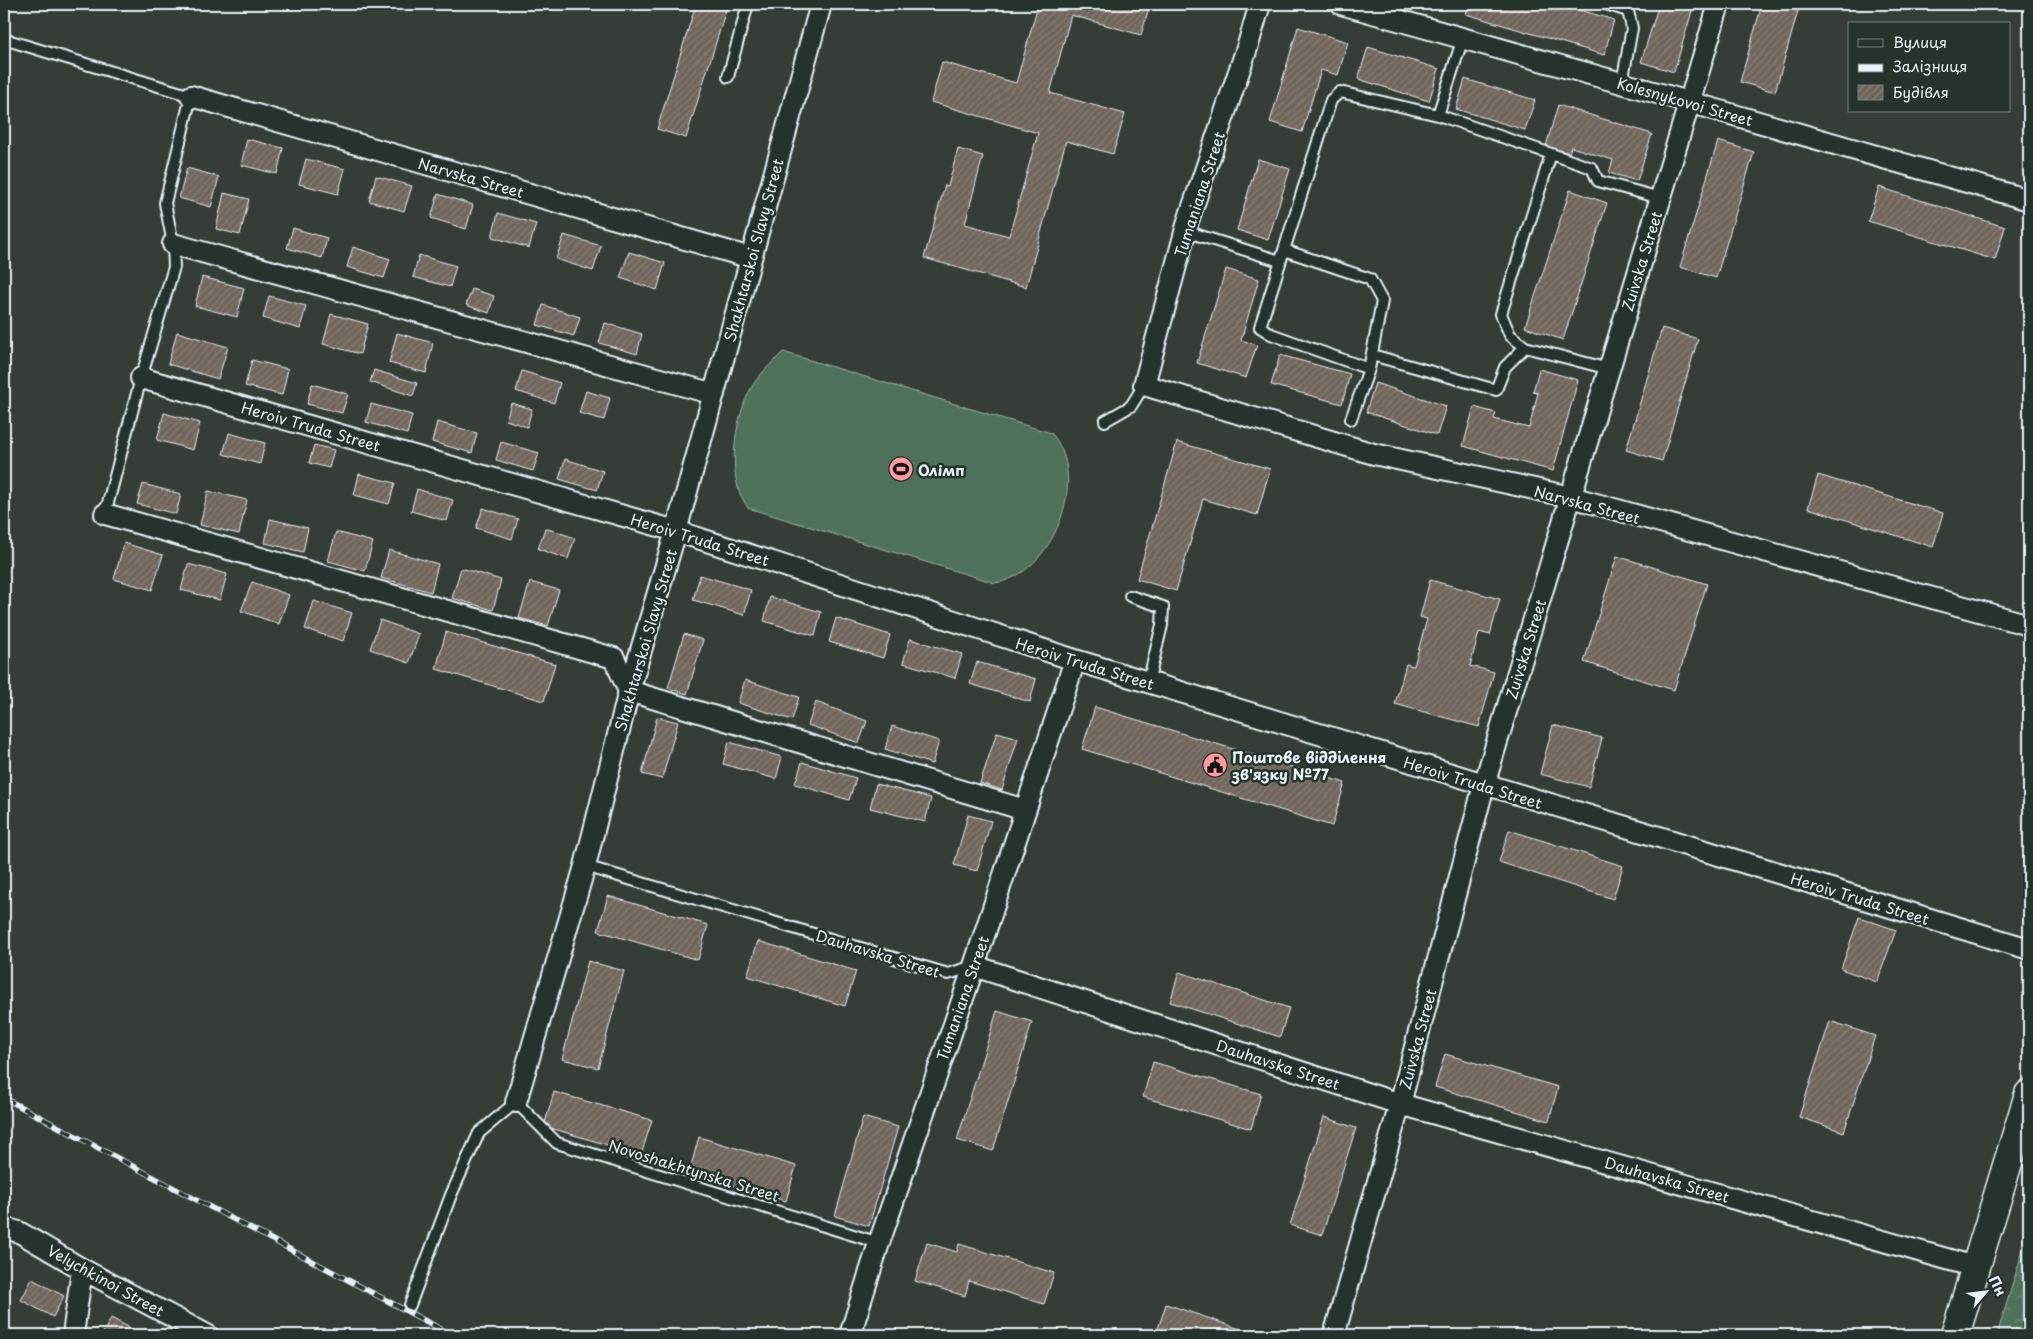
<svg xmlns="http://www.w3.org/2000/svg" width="2033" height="1339" font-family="'Playpen Sans',sans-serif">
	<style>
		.forest { fill: url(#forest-crowns); stroke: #9cb1aa }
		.garden { fill: #50715b; stroke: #9cb1aa }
		.building { fill: url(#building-hatch); stroke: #e8f1f8 }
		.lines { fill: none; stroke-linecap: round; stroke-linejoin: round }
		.lane-casing { stroke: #e8f1f8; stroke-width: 14 }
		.street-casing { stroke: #e8f1f8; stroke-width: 24 }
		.primary-casing { stroke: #e8f1f8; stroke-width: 31 }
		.lane { stroke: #26332d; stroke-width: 10 }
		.street { stroke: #26332d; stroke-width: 20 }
		.primary { stroke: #26332d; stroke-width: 28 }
		.rail-casing { stroke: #e8f1f8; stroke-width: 5.5 }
		.rail { stroke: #26332d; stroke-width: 4; stroke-dasharray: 11; stroke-linecap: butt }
		.labels { text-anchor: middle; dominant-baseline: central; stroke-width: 5; stroke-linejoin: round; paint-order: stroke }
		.street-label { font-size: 15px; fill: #e8f1f8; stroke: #26332d }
		.poi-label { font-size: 15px; font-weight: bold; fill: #e8f1f8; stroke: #26332d; text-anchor: start }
	</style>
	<defs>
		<pattern id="forest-crowns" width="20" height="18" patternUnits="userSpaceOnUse" patternTransform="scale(1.25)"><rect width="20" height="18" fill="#50715b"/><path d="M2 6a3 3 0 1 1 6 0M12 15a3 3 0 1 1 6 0" fill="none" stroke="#698673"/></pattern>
		<pattern id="building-hatch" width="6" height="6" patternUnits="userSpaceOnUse" patternTransform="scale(1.25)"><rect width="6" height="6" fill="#71655c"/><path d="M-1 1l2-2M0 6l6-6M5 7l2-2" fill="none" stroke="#857c74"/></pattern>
	</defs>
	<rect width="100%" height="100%" fill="#353d36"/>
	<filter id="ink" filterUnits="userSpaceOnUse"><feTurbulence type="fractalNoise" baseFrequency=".02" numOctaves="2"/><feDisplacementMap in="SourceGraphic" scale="10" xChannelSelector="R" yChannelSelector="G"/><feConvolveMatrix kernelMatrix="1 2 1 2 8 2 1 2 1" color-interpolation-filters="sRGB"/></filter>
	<g filter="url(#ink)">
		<path class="forest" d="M 2029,1230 L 2029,1335 L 1997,1335 Z"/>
		<path class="garden" d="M 783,352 L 1051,433 C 1091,477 1053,575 995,583 L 748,508 C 745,503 741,497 739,491 C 729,460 736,418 750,390 C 758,375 772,363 783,352 Z"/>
		<path class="building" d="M 696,4 L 728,4 L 686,138 L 657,129 Z
			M 1034,4 L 1150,4 L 1141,35 L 1071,15 L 1050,93 L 1125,114 L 1113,154 L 1066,141 L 1026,287 L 924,258 L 945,185 L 948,186 L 958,149 L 983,156 L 965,224 L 1009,236 L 1038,133 L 931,102 L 942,62 L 1016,83 L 1038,5 Z
			M 1469,4 L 1560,4 L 1614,20 L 1604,55 L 1466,14 Z
			M 1659,4 L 1694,4 L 1674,72 L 1641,62 Z
			M 1762,4 L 1800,4 L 1775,92 L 1740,82 Z
			M 1298,27 L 1348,42 L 1338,75 L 1321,70 L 1302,132 L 1270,122 Z
			M 1368,47 L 1439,69 L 1429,101 L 1358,79 Z
			M 1465,79 L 1535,100 L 1525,130 L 1456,109 Z
			M 1558,105 L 1652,134 L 1637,181 L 1609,173 L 1613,160 L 1571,147 L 1569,153 L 1546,146 Z
			M 247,139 L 283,148 L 277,174 L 241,165 Z
			M 1718,141 L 1754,152 L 1716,278 L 1680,267 Z
			M 306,159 L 345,169 L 338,194 L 299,184 Z
			M 1258,159 L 1290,169 L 1268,240 L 1237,230 Z
			M 187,168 L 219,177 L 211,207 L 179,198 Z
			M 376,176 L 412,186 L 404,211 L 369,201 Z
			M 1879,187 L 2005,227 L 1995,260 L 1868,221 Z
			M 1570,190 L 1607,203 L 1563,340 L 1525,327 Z
			M 224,193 L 249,199 L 240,235 L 216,229 Z
			M 438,194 L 473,205 L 466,229 L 431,218 Z
			M 498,213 L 536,224 L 529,248 L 492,237 Z
			M 293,228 L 327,238 L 322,258 L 287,248 Z
			M 564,235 L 601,246 L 593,271 L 556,259 Z
			M 353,247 L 390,259 L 384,278 L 347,267 Z
			M 629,252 L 665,263 L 657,290 L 620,278 Z
			M 419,255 L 456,266 L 450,287 L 413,277 Z
			M 1226,269 L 1259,279 L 1241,340 L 1257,345 L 1246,378 L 1197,363 Z
			M 202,277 L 244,288 L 237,317 L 195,306 Z
			M 472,289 L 494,296 L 489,313 L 466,305 Z
			M 269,296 L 306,306 L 300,329 L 263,318 Z
			M 543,305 L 580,317 L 574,336 L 537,325 Z
			M 331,314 L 368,324 L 360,354 L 323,344 Z
			M 605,323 L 642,334 L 637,354 L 599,343 Z
			M 1662,328 L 1698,339 L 1662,461 L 1626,450 Z
			M 177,332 L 228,347 L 218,379 L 168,364 Z
			M 397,333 L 433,343 L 426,373 L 389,363 Z
			M 1280,355 L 1350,374 L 1342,404 L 1271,385 Z
			M 252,360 L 288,369 L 282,395 L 245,386 Z
			M 1539,369 L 1578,380 L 1553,471 L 1463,446 L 1474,407 L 1496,413 L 1494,419 L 1529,428 L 1538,393 L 1533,392 Z
			M 374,370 L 417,383 L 413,396 L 370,382 Z
			M 522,371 L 560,383 L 554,403 L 516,391 Z
			M 1375,383 L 1446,406 L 1437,435 L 1366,412 Z
			M 312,384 L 348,394 L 342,413 L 307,404 Z
			M 586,391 L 610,398 L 604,420 L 579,413 Z
			M 511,403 L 532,409 L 527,427 L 506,420 Z
			M 371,404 L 412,415 L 407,434 L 366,422 Z
			M 164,413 L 200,423 L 193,450 L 157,440 Z
			M 437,422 L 477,433 L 472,453 L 432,442 Z
			M 229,433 L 265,443 L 260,464 L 223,454 Z
			M 501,442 L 539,453 L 533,471 L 496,460 Z
			M 1177,442 L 1270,469 L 1257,515 L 1203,499 L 1176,591 L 1137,579 Z
			M 314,445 L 334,450 L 329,468 L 309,463 Z
			M 565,459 L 603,471 L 597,490 L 559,479 Z
			M 359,474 L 395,483 L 389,504 L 354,495 Z
			M 1818,475 L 1943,513 L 1933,547 L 1808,508 Z
			M 143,484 L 181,494 L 176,514 L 137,504 Z
			M 417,489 L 453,500 L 447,521 L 411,511 Z
			M 208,491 L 247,500 L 239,534 L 200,525 Z
			M 483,508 L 518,519 L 512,539 L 476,528 Z
			M 270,519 L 308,528 L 303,552 L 265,543 Z
			M 545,528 L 575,538 L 568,559 L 538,549 Z
			M 336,532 L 373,542 L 365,571 L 328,561 Z
			M 124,543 L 163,555 L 152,590 L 114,579 Z
			M 389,550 L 438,564 L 431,592 L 381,578 Z
			M 1617,556 L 1707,584 L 1674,690 L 1584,662 Z
			M 188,564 L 227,574 L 220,600 L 181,590 Z
			M 461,568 L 501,580 L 493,610 L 452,598 Z
			M 700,575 L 751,590 L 744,615 L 693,600 Z
			M 1430,580 L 1500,599 L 1490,635 L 1479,632 L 1470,666 L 1494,672 L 1479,727 L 1395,704 L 1406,664 L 1414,666 L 1427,619 L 1420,617 Z
			M 252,582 L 289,595 L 279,624 L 241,611 Z
			M 530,582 L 559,590 L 548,626 L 519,618 Z
			M 770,597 L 821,612 L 815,636 L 764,621 Z
			M 314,601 L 352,613 L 343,641 L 305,629 Z
			M 836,618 L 890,635 L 883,658 L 829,642 Z
			M 380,620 L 419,634 L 409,663 L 370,649 Z
			M 446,632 L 555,664 L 544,701 L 436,669 Z
			M 684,634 L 703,640 L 687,694 L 668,688 Z
			M 910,639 L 962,654 L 955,678 L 903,663 Z
			M 977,662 L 1036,679 L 1030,702 L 970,684 Z
			M 745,680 L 799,697 L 792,720 L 738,703 Z
			M 816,702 L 867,721 L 859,743 L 808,725 Z
			M 1095,707 L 1345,783 L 1332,826 L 1082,749 Z
			M 657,717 L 678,722 L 662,779 L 642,774 Z
			M 1553,725 L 1602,738 L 1589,787 L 1540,774 Z
			M 892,726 L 939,741 L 932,764 L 885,749 Z
			M 997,732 L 1018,738 L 1002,790 L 980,783 Z
			M 729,742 L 782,757 L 776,779 L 723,764 Z
			M 802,762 L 856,778 L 849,800 L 795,784 Z
			M 876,784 L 931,798 L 925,822 L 870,808 Z
			M 968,815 L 991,821 L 977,871 L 954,865 Z
			M 1509,830 L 1623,866 L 1613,899 L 1499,862 Z
			M 608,896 L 708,925 L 698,960 L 598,931 Z
			M 1859,917 L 1896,930 L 1877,982 L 1841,969 Z
			M 758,941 L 856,971 L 845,1006 L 747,976 Z
			M 588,961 L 624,971 L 598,1068 L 562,1059 Z
			M 1179,972 L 1289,1008 L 1280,1037 L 1170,1002 Z
			M 997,1011 L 1032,1022 L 993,1151 L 957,1140 Z
			M 1830,1021 L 1875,1036 L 1844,1132 L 1799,1117 Z
			M 1445,1054 L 1558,1087 L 1549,1121 L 1435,1087 Z
			M 1153,1062 L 1261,1094 L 1251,1129 L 1143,1097 Z
			M 554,1092 L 652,1120 L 641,1155 L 544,1126 Z
			M 863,1117 L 898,1127 L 869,1226 L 835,1216 Z
			M 1324,1117 L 1356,1128 L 1322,1235 L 1290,1225 Z
			M 699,1137 L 796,1166 L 786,1201 L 689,1173 Z
			M 927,1243 L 957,1252 L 959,1244 L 1054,1273 L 1044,1304 L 969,1281 L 965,1296 L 915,1281 Z
			M 32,1279 L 64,1296 L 53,1317 L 21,1300 Z
			M 1166,1304 L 1258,1335 L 1156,1335 Z
			M 111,1318 L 136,1331 L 133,1335 L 102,1335 Z"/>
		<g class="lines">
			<defs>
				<path id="lane" d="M 1606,4 L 1628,11 L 1632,28 L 1622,83
					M 4,39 L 191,96 L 165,203 L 173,244 L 174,267 L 141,378 L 105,514
					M 728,77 L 748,4
					M 1438,115 L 1463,38
					M 1551,154 L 1501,314 L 1510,335 L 1525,347 L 1609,369
					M 1185,231 L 1280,261
					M 1284,250 L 1370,279 L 1382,301 L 1369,369 L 1351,419
					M 1372,355 L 1496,390 L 1505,367 L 1525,347
					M 1369,369 L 1271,334 L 1260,327 L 1331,100 L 1340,92 L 1438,115 L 1592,168 L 1598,181 L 1660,198
					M 1105,421 L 1131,406 L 1144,385
					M 1130,596 L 1163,607 L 1162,625 L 1148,683
					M 585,866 L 948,974 L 974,966
					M 410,1305 L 451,1195 L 479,1133 L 516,1102 L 557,1143 L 879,1243"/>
				<path id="street" d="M 1260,4 L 1248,45 L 1188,221 L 1144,385 L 1374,454 L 1571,497 L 2029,625
					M 1341,4 L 1689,102 L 2029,200
					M 191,96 L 751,258
					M 173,244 L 714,394
					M 141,378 L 676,531 L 1075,660 L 2029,949
					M 105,514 L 614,658 L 629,691 L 1025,810
					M 974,966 L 1400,1104 L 1975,1267
					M 516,1102 L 585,866 L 629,691 L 676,531 L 821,4
					M 4,1228 L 19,1232 L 82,1269 L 207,1335
					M 73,1335 L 82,1269
					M 850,1335 L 879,1243 L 974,966 L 1075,660
					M 1334,1335 L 1400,1104 L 1484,785 L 1719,4"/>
				<path id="primary" d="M 1955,1335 L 2029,1094"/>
			</defs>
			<use href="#lane" class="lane-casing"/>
			<use href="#street" class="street-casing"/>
			<use href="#primary" class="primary-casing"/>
			<use href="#lane" class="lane"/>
			<use href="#street" class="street"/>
			<use href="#primary" class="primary"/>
			<defs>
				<path id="rail" d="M 4,1098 L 452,1335"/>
			</defs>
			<use href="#rail" class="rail-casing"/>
			<use href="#rail" class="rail"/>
		</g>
	</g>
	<defs>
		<symbol id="stadium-disc" viewBox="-11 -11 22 22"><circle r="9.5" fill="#ff9aa2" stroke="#26332d"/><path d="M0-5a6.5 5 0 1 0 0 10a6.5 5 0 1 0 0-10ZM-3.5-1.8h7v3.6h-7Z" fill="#111"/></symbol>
		<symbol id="civic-disc" viewBox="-11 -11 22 22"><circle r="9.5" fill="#ff9aa2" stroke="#26332d"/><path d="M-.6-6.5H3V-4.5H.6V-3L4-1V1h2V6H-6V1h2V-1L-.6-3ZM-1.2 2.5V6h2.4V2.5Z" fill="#111"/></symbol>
	</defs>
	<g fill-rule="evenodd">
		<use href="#stadium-disc" x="887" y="455" width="28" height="28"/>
		<use href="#civic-disc" x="1201" y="751" width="28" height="28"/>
	</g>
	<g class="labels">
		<g class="street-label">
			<text transform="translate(1685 101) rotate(16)">Kolesnykovoi Street</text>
			<text transform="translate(471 177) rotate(16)">Narvska Street</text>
			<text transform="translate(1199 194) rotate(-72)">Tumaniana Street</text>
			<text transform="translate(753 250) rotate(-75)">Shakhtarskoi Slavy Street</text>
			<text transform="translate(1641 261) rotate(-73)">Zuivska Street</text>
			<text transform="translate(311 426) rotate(16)">Heroiv Truda Street</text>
			<text transform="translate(1587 504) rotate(15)">Narvska Street</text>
			<text transform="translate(700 539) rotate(17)">Heroiv Truda Street</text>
			<text transform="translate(645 640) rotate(-74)">Shakhtarskoi Slavy Street</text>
			<text transform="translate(1525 649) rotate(-73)">Zuivska Street</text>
			<text transform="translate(1085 663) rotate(17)">Heroiv Truda Street</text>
			<text transform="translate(1473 782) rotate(17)">Heroiv Truda Street</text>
			<text transform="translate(1860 898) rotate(17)">Heroiv Truda Street</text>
			<text transform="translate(878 953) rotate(17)">Dauhavska Street</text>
			<text transform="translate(962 998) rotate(-71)">Tumaniana Street</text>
			<text transform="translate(1417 1039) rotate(-75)">Zuivska Street</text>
			<text transform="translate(1278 1064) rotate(18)">Dauhavska Street</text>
			<text transform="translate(694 1170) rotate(17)">Novoshakhtynska Street</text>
			<text transform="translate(1667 1179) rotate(16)">Dauhavska Street</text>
			<text transform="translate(106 1280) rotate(29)">Velychkinoi Street</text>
		</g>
		<g class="poi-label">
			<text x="918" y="469">Олімп</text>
			<text x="1232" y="756">Поштове відділення<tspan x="1232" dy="17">зв'язку №77</tspan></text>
		</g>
	</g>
	<rect width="2033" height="1339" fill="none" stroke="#26332d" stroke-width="20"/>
	<rect x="10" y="10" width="2013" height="1319" fill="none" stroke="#e8f1f8" stroke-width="2" filter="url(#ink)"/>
	<rect x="1848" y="22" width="162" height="90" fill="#26332d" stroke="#747f7e"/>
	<rect x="1858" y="39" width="25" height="8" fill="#26332d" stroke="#747f7e"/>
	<text x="1893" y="48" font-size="15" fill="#e8f1f8">Вулиця</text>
	<rect x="1858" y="64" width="25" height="8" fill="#e8f1f8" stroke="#747f7e"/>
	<text x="1893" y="72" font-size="15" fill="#e8f1f8">Залізниця</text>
	<rect x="1858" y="85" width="25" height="15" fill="url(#building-hatch)" stroke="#747f7e"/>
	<text x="1893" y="98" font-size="15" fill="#e8f1f8">Будівля</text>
	<g transform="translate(1986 1292) rotate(62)" stroke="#26332d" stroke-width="4" paint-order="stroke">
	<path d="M0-4L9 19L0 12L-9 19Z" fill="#e8f1f8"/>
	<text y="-8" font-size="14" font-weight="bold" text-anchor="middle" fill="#e8f1f8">Пн</text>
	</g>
</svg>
